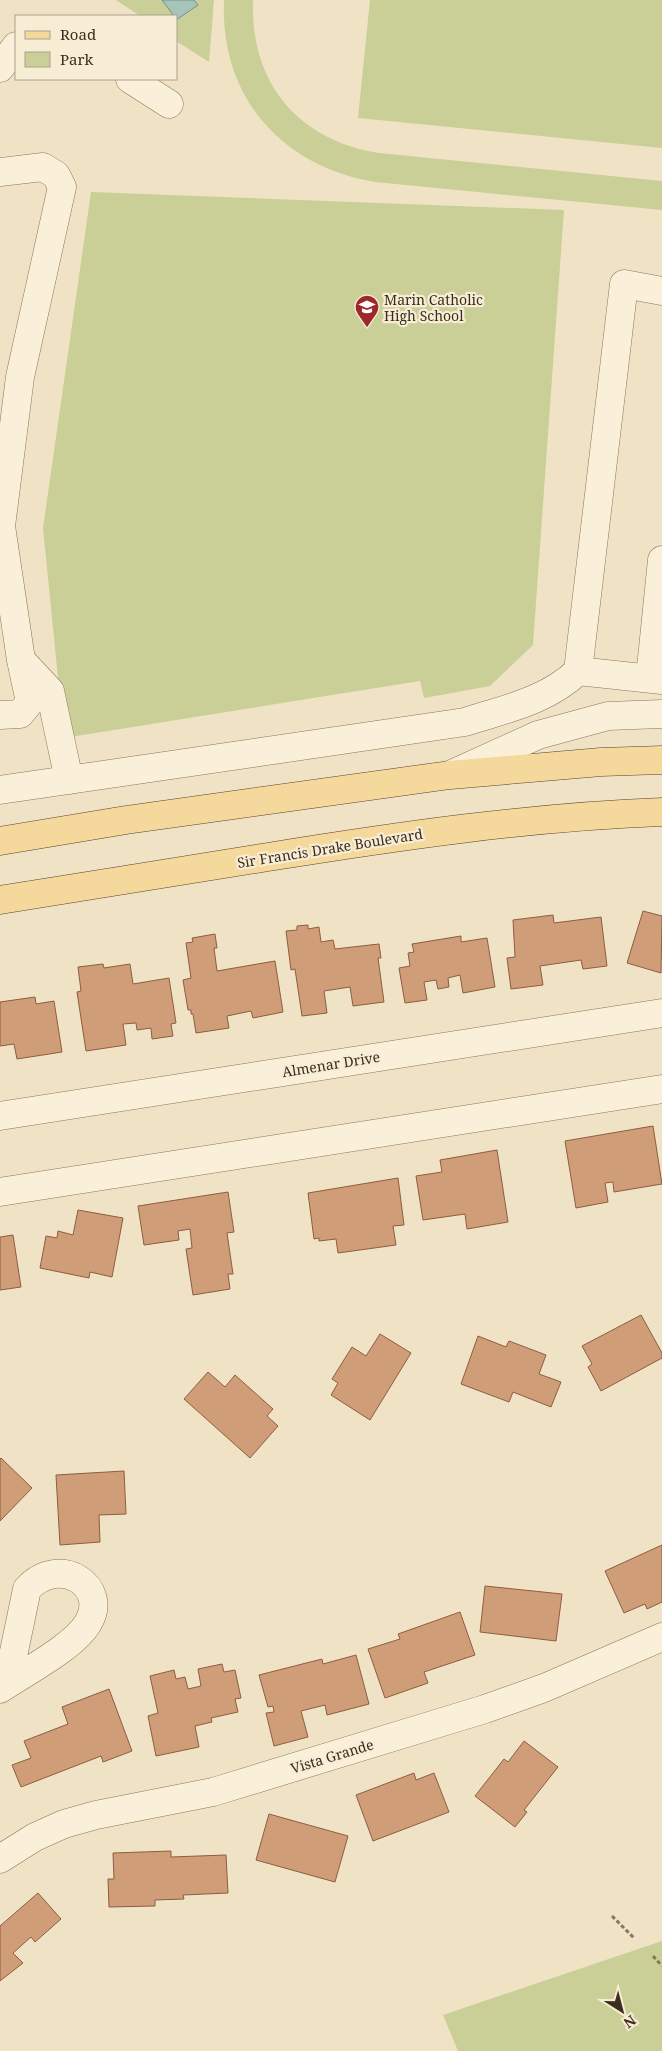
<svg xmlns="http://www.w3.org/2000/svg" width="662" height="2051" font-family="'Noto Serif',serif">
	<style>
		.green { fill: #cacf98 }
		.water { fill: #a7c4bb; stroke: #6d9389 }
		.building { fill: #d09d79; stroke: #8d5d3f }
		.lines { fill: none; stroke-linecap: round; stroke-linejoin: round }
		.minor-casing { stroke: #8d745a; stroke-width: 29 }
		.major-casing { stroke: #5a422e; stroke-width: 29 }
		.path { stroke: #8d745a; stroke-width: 3; stroke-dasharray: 4 2.5; stroke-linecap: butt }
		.minor { stroke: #faf0d9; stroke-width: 28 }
		.major { stroke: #f5d89c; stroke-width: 28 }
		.labels { text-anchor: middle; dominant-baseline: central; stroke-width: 4.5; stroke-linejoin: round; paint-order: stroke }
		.poi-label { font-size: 14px; fill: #3c2d1f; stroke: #f7edd5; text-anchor: start }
		.street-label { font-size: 14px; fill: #3c2d1f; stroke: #f7edd5 }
	</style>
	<rect width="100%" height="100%" fill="#f0e3c5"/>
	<path class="green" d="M 116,0 L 214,0 L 209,62 L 176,41 L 176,16 L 140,16 Z
		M 224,0 L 253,0 C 250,82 297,140 379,153 L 662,181 L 662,210 L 375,182 C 281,166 220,97 224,0 Z
		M 370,0 L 662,0 L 662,148 L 358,118 Z
		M 91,192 L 564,210 L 533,645 L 490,686 L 424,698 L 420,681 L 64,738 L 43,528 Z
		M 662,1941 L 662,2051 L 458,2051 L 443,2015 Z"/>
	<path class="water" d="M 162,0 L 194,0 L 198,5 L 176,20 L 176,16 L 174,16 Z"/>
	<path class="building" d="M 643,911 L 662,916 L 661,973 L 627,963 Z
		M 553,915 L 554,923 L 601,917 L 607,966 L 583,969 L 581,960 L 540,966 L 543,985 L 511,989 L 507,958 L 515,957 L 513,920 Z
		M 308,925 L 308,929 L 319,927 L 321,942 L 333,940 L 335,949 L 379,944 L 381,958 L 378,958 L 384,1002 L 353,1006 L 350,987 L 324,991 L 327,1013 L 302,1016 L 295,969 L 291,970 L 286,931 L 297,930 L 297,926 Z
		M 215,934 L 217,948 L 214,948 L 217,971 L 275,961 L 283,1012 L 253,1018 L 251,1011 L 227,1016 L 229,1028 L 196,1033 L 193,1014 L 191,1014 L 191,1010 L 188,1010 L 183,980 L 191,978 L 186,943 L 193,942 L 192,938 Z
		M 461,936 L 461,942 L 487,938 L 495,987 L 463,993 L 460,975 L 448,978 L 449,987 L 438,989 L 436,980 L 424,982 L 427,1000 L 405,1003 L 399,968 L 410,966 L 408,953 L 414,952 L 412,944 Z
		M 103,964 L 104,968 L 130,964 L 133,984 L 169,978 L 176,1023 L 171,1024 L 173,1036 L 152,1039 L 151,1028 L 137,1030 L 136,1023 L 123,1024 L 126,1045 L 86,1051 L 77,992 L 81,991 L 78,967 Z
		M 35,997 L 36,1004 L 54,1001 L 62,1052 L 17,1059 L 14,1044 L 0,1046 L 0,1002 Z
		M 653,1126 L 662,1184 L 614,1192 L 613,1182 L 605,1183 L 608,1202 L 576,1208 L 565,1141 Z
		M 497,1150 L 508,1222 L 467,1229 L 465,1214 L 423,1220 L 416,1176 L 442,1172 L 440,1160 Z
		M 398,1178 L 404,1225 L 393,1226 L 396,1245 L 338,1253 L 336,1239 L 319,1241 L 319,1238 L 314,1239 L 308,1193 Z
		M 228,1192 L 234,1232 L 227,1233 L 233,1274 L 228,1274 L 230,1289 L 193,1295 L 186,1249 L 192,1248 L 190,1229 L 178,1231 L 179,1240 L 144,1245 L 138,1206 Z
		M 78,1210 L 123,1218 L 112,1277 L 90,1272 L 89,1278 L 40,1268 L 46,1236 L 57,1238 L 58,1231 L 73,1235 Z
		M 13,1235 L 21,1287 L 0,1290 L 0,1237 Z
		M 641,1315 L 662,1353 L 662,1358 L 601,1391 L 588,1367 L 592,1364 L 582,1346 Z
		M 380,1334 L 411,1353 L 370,1420 L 331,1395 L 338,1383 L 332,1379 L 352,1347 L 366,1356 Z
		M 478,1336 L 506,1347 L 509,1341 L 546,1355 L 539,1374 L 561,1382 L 551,1407 L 513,1392 L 509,1402 L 461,1384 Z
		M 208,1372 L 225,1387 L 235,1375 L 273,1409 L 267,1416 L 278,1426 L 250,1458 L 184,1399 Z
		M 1,1458 L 32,1488 L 0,1521 L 0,1459 Z
		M 124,1471 L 126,1514 L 99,1515 L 100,1542 L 60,1545 L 56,1475 Z
		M 662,1545 L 662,1602 L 647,1609 L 645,1604 L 624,1613 L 605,1571 Z
		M 485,1586 L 562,1594 L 556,1641 L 480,1632 Z
		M 460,1612 L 475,1655 L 424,1672 L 428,1683 L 385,1698 L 368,1649 L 400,1639 L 398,1634 Z
		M 356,1655 L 369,1704 L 327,1715 L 325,1705 L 301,1711 L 308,1737 L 274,1746 L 266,1713 L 274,1712 L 273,1706 L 268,1707 L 259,1675 L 322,1659 L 323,1664 Z
		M 222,1664 L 224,1672 L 235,1670 L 241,1698 L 235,1699 L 238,1712 L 211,1718 L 212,1722 L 195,1726 L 199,1747 L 156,1756 L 148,1716 L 158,1713 L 150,1676 L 174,1670 L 176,1679 L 185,1677 L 188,1689 L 201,1686 L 198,1669 Z
		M 109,1689 L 132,1751 L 103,1762 L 101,1756 L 21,1787 L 12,1765 L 31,1758 L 24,1741 L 68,1724 L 62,1707 Z
		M 524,1741 L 558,1767 L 524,1810 L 527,1812 L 515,1827 L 475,1796 L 504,1759 L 508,1762 Z
		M 414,1773 L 416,1780 L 434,1773 L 449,1812 L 373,1841 L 356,1795 Z
		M 269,1814 L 348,1836 L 335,1882 L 256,1860 Z
		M 171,1851 L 171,1857 L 226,1855 L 228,1893 L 183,1895 L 184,1899 L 155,1900 L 155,1906 L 109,1907 L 108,1879 L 114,1879 L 113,1853 Z
		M 38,1893 L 61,1919 L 35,1942 L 31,1937 L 13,1953 L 23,1963 L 0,1981 L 0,1926 Z"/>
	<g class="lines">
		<defs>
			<path id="minor" d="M 0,68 L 16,46
				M 130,79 L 169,104
				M 0,172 L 43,167 L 56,175 L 62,187 L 20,377 L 1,526 L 21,660 L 30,702 L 20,714 L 0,715
				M 21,660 L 50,691 L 69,780
				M 578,671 L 662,680
				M 650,678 L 662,560
				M 452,774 L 538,735 L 608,716 L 662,714
				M 0,790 L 465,722 C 505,709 547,701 578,671 L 624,284 L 662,291
				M 0,1116 L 662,1013
				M 0,1192 L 662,1089
				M 0,1688 L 9,1671 L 12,1661 L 27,1589 C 60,1553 110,1587 88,1623 C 74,1647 25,1672 0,1689
				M 0,1859 L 35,1837 L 64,1824 L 96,1815 L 213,1792 L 485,1709 L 544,1688 L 662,1637"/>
			<path id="major" d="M 0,841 L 126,820 L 450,775 L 601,762 L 662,760
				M 0,900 C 89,886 179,871 268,857 C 399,836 529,817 662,812"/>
		</defs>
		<use href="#minor" class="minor-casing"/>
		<use href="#major" class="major-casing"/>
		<path class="path" d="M 612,1916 L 635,1939
			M 653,1956 L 662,1966"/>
		<use href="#minor" class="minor"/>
		<use href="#major" class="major"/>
	</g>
	<defs>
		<symbol id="school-pin" viewBox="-11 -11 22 30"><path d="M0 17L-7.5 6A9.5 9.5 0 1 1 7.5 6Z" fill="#9f2729" stroke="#f7edd5"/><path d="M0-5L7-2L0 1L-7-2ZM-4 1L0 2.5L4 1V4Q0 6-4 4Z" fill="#fff"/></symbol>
	</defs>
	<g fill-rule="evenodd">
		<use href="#school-pin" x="353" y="293" width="28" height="38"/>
	</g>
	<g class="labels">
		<g class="poi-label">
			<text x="384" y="299">Marin Catholic<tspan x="384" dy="16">High School</tspan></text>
		</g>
		<g class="street-label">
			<text transform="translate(330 848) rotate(-9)">Sir Francis Drake Boulevard</text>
			<text transform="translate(331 1064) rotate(-9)">Almenar Drive</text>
			<text transform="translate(332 1756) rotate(-17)">Vista Grande</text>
		</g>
	</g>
	<rect x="15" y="15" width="162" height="65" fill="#f7edd5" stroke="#aca08c"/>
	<rect x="25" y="31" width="25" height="8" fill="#f5d89c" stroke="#aca08c"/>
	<text x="60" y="40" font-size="15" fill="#3c2d1f">Road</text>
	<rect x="25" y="52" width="25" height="15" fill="#cacf98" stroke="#aca08c"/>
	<text x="60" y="65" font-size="15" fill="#3c2d1f">Park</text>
	<g transform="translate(622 2011) rotate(144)" stroke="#f7edd5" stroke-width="4" paint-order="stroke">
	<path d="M0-4L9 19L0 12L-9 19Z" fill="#3c2d1f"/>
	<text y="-8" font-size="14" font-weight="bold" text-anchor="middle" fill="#3c2d1f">N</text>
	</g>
</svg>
